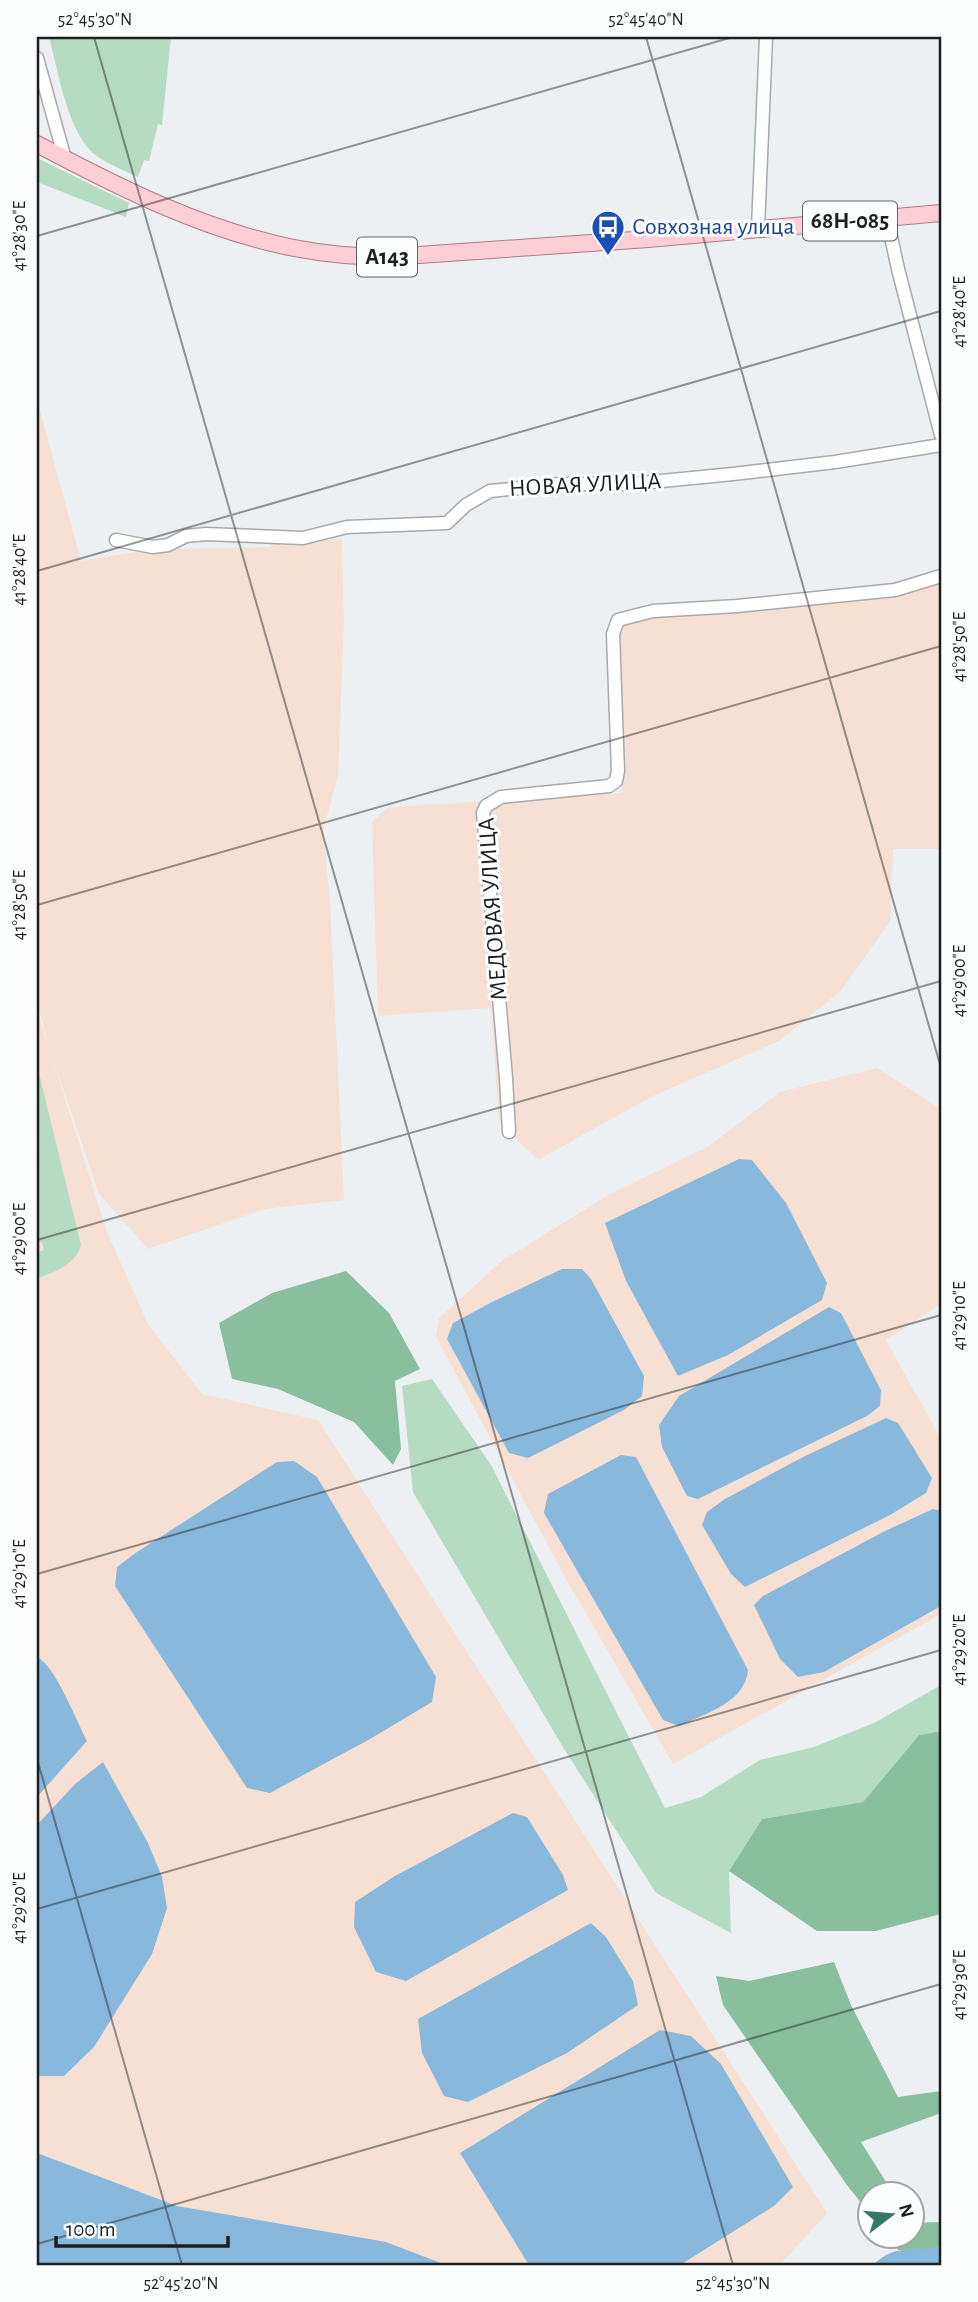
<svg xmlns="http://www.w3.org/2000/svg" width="978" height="2302" font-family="'Alegreya Sans',sans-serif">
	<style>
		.industrial { fill: #f6e0d3 }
		.green { fill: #b6dbc3 }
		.forest { fill: #89bf9e }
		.water { fill: #89b8dd }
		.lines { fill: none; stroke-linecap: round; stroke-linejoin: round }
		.minor-casing { stroke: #a6a9ad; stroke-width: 15 }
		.major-casing { stroke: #ae7b84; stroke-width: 18 }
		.minor { stroke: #fff; stroke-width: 12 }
		.major { stroke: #fdced6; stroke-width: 16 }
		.ticks { fill: none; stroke: #1d1e1f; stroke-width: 2; stroke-opacity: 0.45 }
		.labels { text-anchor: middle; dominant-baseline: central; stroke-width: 6; stroke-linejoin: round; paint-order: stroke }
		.shield { fill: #fbfdff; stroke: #606162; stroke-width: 2 }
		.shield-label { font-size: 23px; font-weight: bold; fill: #1d1e1f }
		.transit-label { font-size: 24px; fill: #164399; stroke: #fbfdff; text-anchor: start }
		.street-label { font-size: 24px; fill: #1d1e1f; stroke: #fbfdff }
		.neatline { fill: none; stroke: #1d1e1f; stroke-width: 2.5 }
		.ticks-label { font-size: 18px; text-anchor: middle; fill: #1d1e1f }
	</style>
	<rect width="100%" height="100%" fill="#ecf0f3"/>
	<path class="industrial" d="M 37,399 L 81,561 L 153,549 L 272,547 L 264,539 L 342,540 L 344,623 L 338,776 L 323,831 L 330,902 L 344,1200 L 265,1209 L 148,1249 L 99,1194 L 52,1057 L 107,1232 L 148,1324 L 202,1394 L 318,1420 L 827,2213 L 780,2265 L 37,2265 L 37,1011 L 48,1044 L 37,1003 Z
		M 941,579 L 941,849 L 893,849 L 890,921 L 841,991 L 779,1041 L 649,1098 L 538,1160 L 499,1122 L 491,1008 L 378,1016 L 372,822 L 388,807 L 622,793 L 620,635 L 629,617 Z
		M 877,1068 L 941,1109 L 941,1304 L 886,1340 L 941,1439 L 941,1614 L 673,1764 L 566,1579 L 436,1337 L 439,1318 L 503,1260 L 610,1194 L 709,1146 L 780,1092 Z"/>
	<path class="green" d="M 49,37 L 171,37 L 162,125 L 158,124 L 149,161 L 144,160 L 138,177 C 125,171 110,165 98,157 C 68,137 58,70 49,37 Z
		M 37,158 L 129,203 L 126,217 L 37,182 Z
		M 37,1065 L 81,1245 C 76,1264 54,1273 37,1278 L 37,1252 L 44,1250 L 42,1242 L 37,1243 Z
		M 432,1379 L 491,1465 L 665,1808 L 701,1797 L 760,1760 L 814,1747 L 874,1723 L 941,1685 L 941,1731 L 919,1735 L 863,1802 L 762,1819 L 729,1871 L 731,1933 L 656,1893 L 561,1744 L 413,1492 L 402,1386 Z"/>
	<path class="forest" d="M 346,1271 L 389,1313 L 420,1369 L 395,1381 L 401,1449 L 393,1465 L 354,1422 L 278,1389 L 232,1379 L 219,1323 L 272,1293 Z
		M 941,1731 L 941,1914 L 876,1931 L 817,1931 L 729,1871 L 762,1819 L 863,1802 L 919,1735 Z
		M 834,1962 L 851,2005 L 898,2097 L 941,2091 L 941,2113 L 861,2142 L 893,2193 L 870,2194 L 869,2213 L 847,2185 L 723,2005 L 716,1976 L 749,1981 Z
		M 941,2222 L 941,2247 L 927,2250 L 898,2250 L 887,2236 L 912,2236 L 912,2223 Z"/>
	<path class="water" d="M 739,1159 L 752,1160 L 786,1203 L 827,1283 L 822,1300 L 728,1355 L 678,1376 L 626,1281 L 605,1223 Z
		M 562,1269 L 582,1269 L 591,1279 L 644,1376 L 642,1396 L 624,1410 L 528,1458 L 509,1453 L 447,1339 L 453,1323 L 492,1302 Z
		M 829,1307 L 841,1313 L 881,1390 L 880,1406 L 867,1416 L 698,1499 L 687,1496 L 662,1447 L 659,1425 L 679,1396 Z
		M 886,1418 L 898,1423 L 932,1478 L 926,1493 L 890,1515 L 745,1587 L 731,1574 L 702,1525 L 707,1512 L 725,1499 L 803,1457 Z
		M 621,1455 L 636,1457 L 748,1670 C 745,1703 706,1713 679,1726 L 663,1720 L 544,1513 L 548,1494 Z
		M 294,1461 L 317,1477 L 436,1677 L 432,1702 L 370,1739 L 270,1793 L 247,1788 L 115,1586 L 117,1567 L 137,1552 L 277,1462 Z
		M 933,1509 L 941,1511 L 941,1606 L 824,1672 L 798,1677 L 780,1659 L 754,1605 L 763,1596 L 885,1531 Z
		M 37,1657 C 55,1665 77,1722 87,1741 L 37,1797 Z
		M 103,1762 L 148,1843 L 162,1877 L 167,1908 L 152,1954 L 94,2047 L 64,2076 L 40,2076 L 37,2075 L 37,1825 L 75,1784 Z
		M 513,1813 L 527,1817 L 563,1875 L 568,1890 L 406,1981 L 376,1972 L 354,1927 L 355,1902 L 395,1876 Z
		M 591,1923 L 606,1937 L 633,1981 L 638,2005 L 567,2053 L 468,2102 L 444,2096 L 422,2053 L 418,2019 Z
		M 660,2030 L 691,2036 L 721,2064 L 793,2187 L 774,2206 L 680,2265 L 529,2265 L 460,2153 Z
		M 37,2153 L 177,2206 L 386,2242 L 446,2265 L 37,2265 Z
		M 941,2247 L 941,2265 L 873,2265 C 896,2243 912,2252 941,2247 Z"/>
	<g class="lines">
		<defs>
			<path id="minor" d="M 37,58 L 65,159
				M 887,218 L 898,269 L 941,435
				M 758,228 L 766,37
				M 116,540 L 153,547 L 168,545 L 186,536 L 206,534 L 303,538 L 347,527 L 447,523 L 466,505 L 490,491 L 560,484 L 631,484 L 733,474 L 835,462 L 941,445
				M 509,1132 L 506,1078 L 483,813 L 486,806 L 501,797 L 609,786 L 616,781 L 618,771 L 613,634 L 618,620 L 653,611 L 737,606 L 895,590 L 941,576"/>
			<path id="major" d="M 37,144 C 118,187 203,230 294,248 C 325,254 358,257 390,257 L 648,239 L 941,213"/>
		</defs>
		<use href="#minor" class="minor-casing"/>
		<use href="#major" class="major-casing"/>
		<use href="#minor" class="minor"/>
		<use href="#major" class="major"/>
	</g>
	<path class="ticks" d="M 94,37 L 733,2265M 646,37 L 941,1068M 37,236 L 733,37M 37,571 L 941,311M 37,905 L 941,646M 37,1240 L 941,981M 37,1574 L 941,1315M 37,1759 L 182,2265M 37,1909 L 941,1650M 37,2244 L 941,1984"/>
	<defs>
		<symbol id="bus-pin" viewBox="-11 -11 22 30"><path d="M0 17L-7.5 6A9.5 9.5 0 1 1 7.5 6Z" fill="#1a4fb4" stroke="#fbfdff"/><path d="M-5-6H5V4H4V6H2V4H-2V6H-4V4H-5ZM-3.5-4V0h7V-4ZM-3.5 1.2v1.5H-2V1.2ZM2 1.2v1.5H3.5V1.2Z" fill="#fff"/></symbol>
	</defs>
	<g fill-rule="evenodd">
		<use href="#bus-pin" x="589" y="208" width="38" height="52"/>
	</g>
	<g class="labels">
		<g class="shield">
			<rect x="803" y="201.5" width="94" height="39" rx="5"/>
			<rect x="357" y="237.5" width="60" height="39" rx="5"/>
		</g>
		<g class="shield-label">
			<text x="850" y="221">68Н-085</text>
			<text x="387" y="257">А143</text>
		</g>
		<g class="transit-label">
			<text x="632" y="227">Совхозная улица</text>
		</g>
		<g class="street-label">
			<text transform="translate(585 485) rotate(-3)">НОВАЯ УЛИЦА</text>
			<text transform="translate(493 909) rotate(-94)">МЕДОВАЯ УЛИЦА</text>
		</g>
	</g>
	<rect width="978" height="2302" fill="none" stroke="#fbfdff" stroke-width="77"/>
	<g transform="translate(891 2215) rotate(74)"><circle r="33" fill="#fbfdff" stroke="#a2a4a5" stroke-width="2"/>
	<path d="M0-5L12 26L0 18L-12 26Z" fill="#35786a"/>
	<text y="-10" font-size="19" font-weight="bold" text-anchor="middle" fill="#1d1e1f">N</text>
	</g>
	<path d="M56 2236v10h172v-10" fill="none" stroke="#1d1e1f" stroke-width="3.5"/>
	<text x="66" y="2236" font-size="21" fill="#1d1e1f" stroke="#fbfdff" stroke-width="5" paint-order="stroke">100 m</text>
	<rect x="38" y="38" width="902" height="2226" class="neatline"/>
	<g class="ticks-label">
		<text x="95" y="25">52°45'30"N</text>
		<text x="646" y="25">52°45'40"N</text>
		<text transform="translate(19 236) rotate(-90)" y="6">41°28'30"E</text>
		<text transform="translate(959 312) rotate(-90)" y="6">41°28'40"E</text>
		<text transform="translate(19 570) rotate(-90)" y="6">41°28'40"E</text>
		<text transform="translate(959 647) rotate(-90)" y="6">41°28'50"E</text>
		<text transform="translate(19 905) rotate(-90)" y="6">41°28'50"E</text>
		<text transform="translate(959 981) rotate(-90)" y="6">41°29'00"E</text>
		<text transform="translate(19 1239) rotate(-90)" y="6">41°29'00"E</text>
		<text transform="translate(959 1316) rotate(-90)" y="6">41°29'10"E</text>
		<text transform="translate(19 1574) rotate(-90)" y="6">41°29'10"E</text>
		<text transform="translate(959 1650) rotate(-90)" y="6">41°29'20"E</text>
		<text transform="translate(19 1908) rotate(-90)" y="6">41°29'20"E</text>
		<text transform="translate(959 1985) rotate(-90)" y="6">41°29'30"E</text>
		<text x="181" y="2289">52°45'20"N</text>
		<text x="733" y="2289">52°45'30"N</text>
	</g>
</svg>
